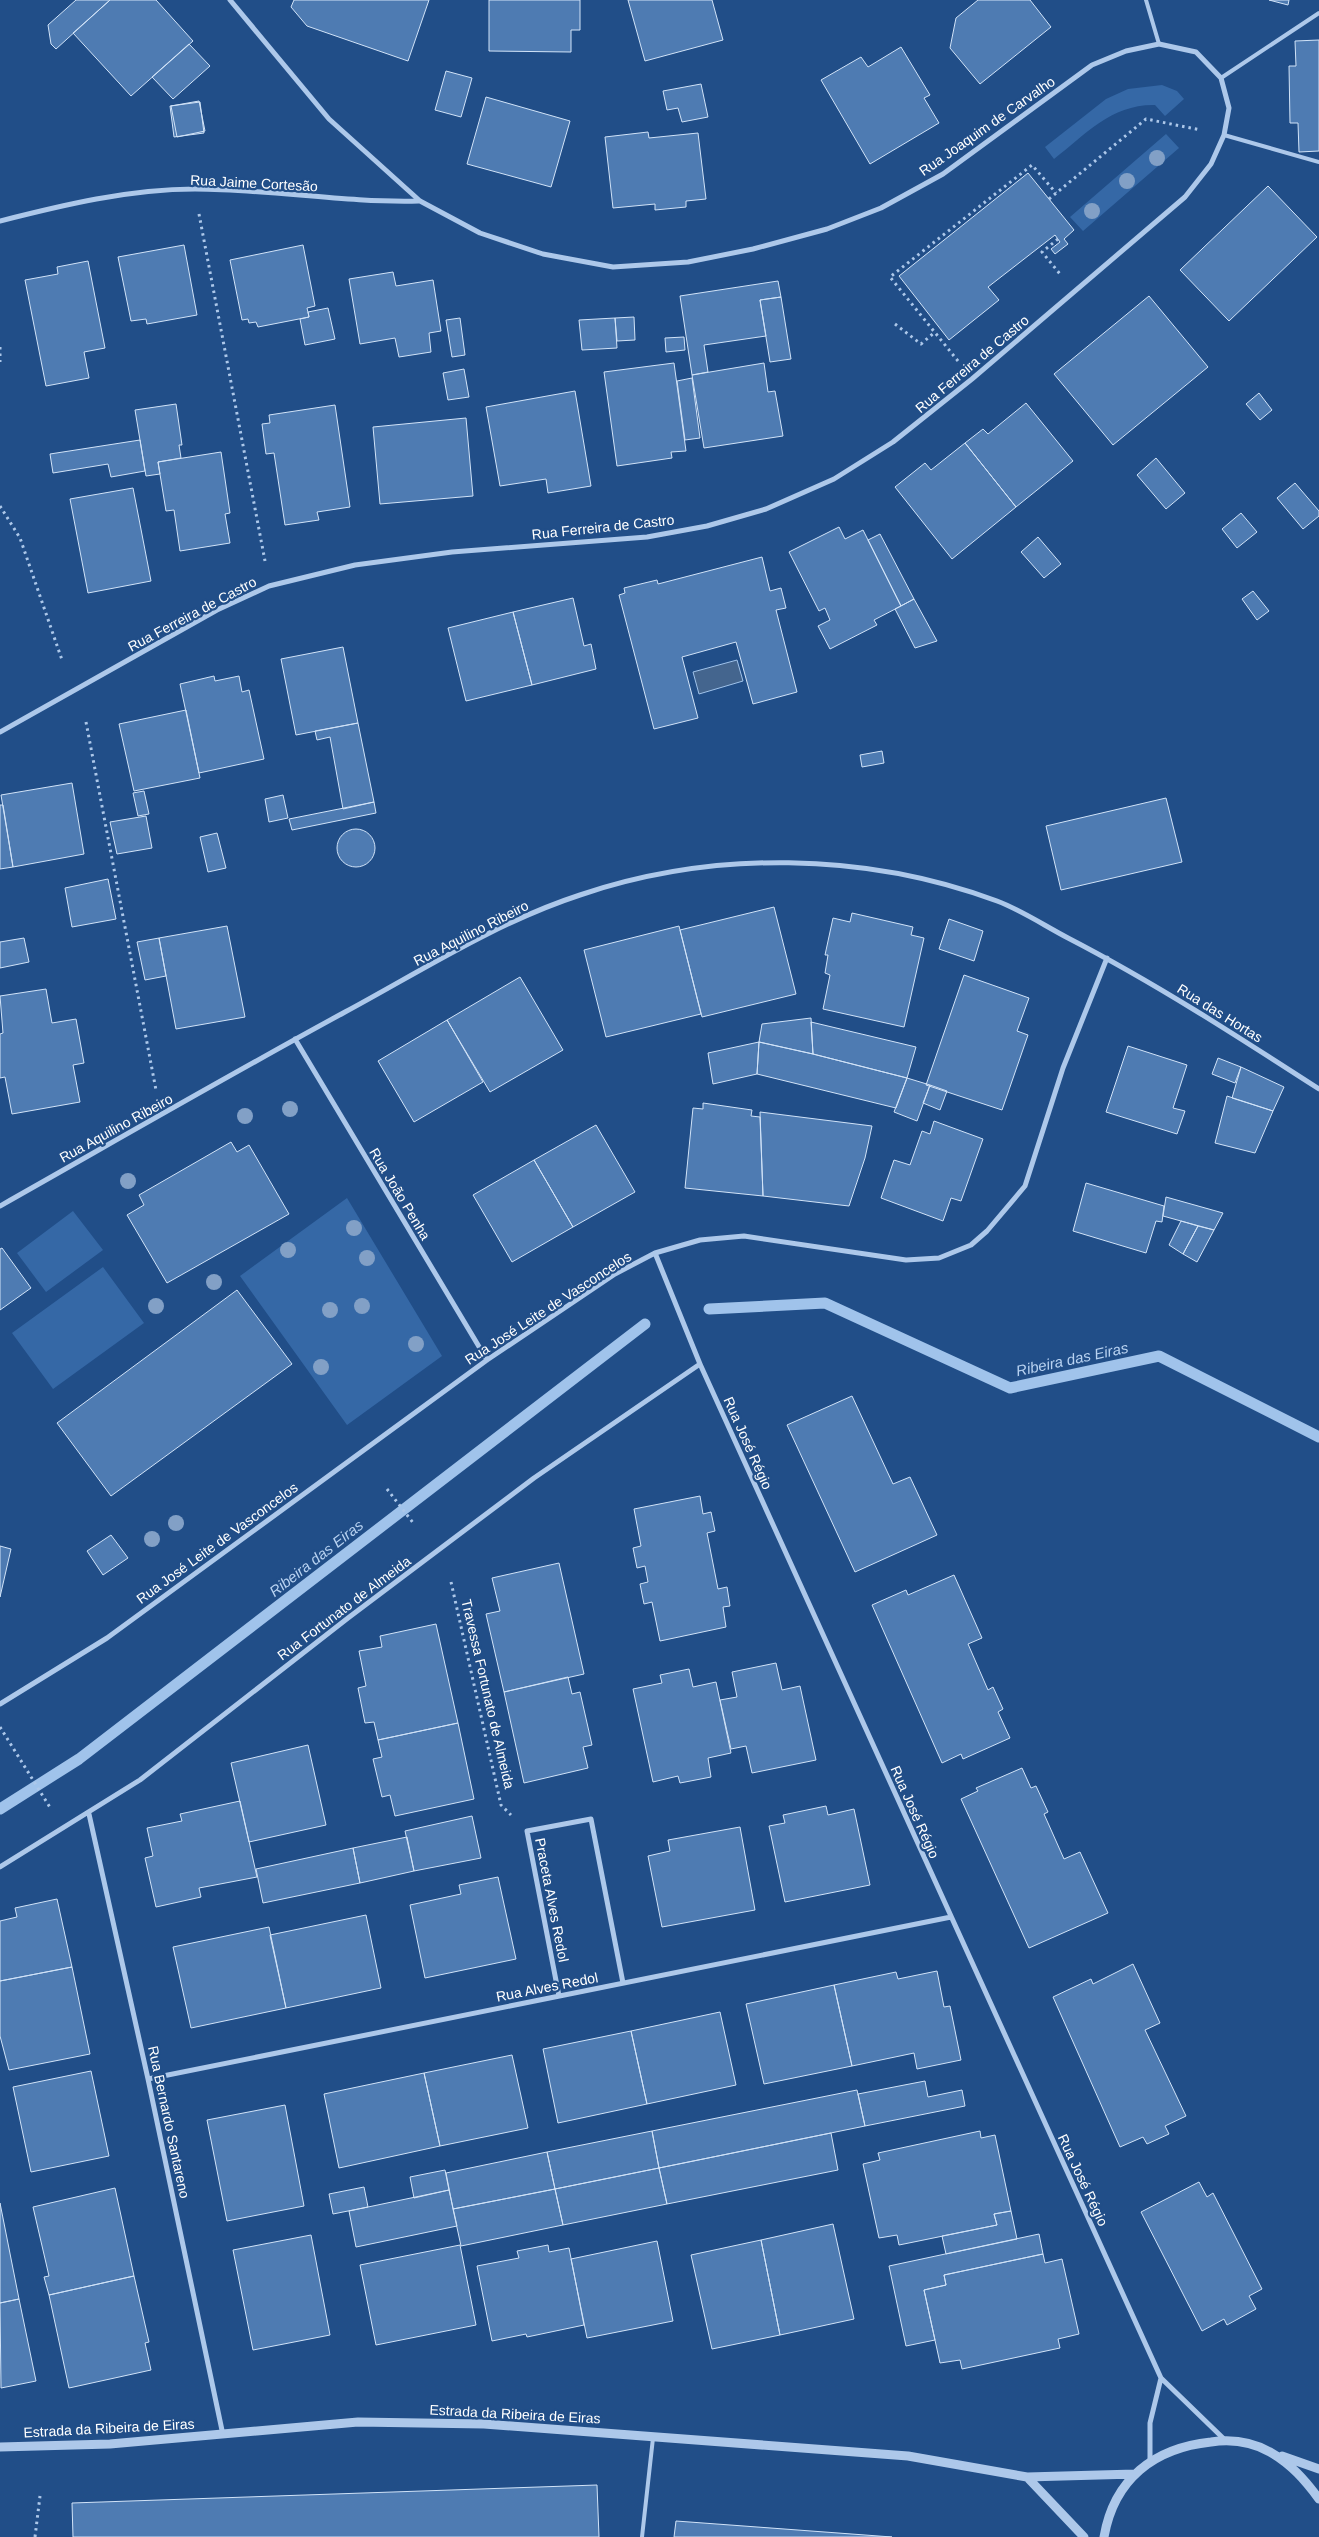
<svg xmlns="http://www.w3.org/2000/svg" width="1319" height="2537" font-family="Arial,sans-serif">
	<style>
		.green { fill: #3568a6 }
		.water { fill: #44658e; stroke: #a0c3eb }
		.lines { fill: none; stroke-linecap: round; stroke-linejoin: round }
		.stream { stroke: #a0c3eb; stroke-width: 11 }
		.building { fill: #4e7bb2; stroke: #d1e3f8 }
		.path { stroke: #adc8ea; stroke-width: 3; stroke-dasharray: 2.5 4; stroke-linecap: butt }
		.service { stroke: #adc8ea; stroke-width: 4 }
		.minor { stroke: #adc8ea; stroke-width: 5 }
		.tertiary { stroke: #adc8ea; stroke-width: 9 }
		.tree { fill: #82a0c6 }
		.labels { text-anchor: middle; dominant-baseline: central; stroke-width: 4.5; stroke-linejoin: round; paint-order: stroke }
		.street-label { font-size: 14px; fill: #fff; stroke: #214e88 }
		.water-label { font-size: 15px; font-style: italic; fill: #b8d2f1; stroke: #214e88 }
	</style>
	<rect width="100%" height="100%" fill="#214e88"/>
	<path class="green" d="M 1162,85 L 1177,91 L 1184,99 L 1165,116 L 1155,105 C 1112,104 1086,134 1054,159 L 1045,147 L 1106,99 L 1128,89 Z
		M 1166,134 L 1179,148 L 1083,231 L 1070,217 Z
		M 347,1198 L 442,1356 L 347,1425 L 240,1276 Z
		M 73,1211 L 103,1250 L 46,1292 L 17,1253 Z
		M 103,1267 L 144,1323 L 53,1389 L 12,1333 Z"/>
	<path class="water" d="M 737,660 L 743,681 L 699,694 L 693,672 Z"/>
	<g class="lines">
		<path class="stream" d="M 709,1309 L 825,1303 L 1010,1388 L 1159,1356 L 1319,1437
			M 0,1809 L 79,1759 L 645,1324"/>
	</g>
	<path class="building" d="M 76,0 L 110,0 L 56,49 L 51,44 L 48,25 Z
		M 110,0 L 156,0 L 193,41 L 131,96 L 73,33 Z
		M 294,0 L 429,0 L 408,61 L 307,26 L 291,7 Z
		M 489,0 L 580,0 L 580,30 L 571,30 L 571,52 L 489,51 Z
		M 628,0 L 712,0 L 723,40 L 645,61 Z
		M 978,0 L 1030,0 L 1051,27 L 980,84 L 950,48 L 956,18 Z
		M 1269,0 L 1289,0 L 1288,5 Z
		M 1319,40 L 1319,151 L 1299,152 L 1298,123 L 1290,123 L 1289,66 L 1296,66 L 1295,41 Z
		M 189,44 L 210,66 L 173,99 L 152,77 Z
		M 901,47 L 930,95 L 924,98 L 939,123 L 870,164 L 821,80 L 861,57 L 868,67 Z
		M 446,71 L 472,78 L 461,117 L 435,110 Z
		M 701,84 L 708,117 L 682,122 L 678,108 L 667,110 L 663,91 Z
		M 486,97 L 570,121 L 551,187 L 467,164 Z
		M 199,101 L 205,131 L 177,137 L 171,106 Z
		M 200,102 L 204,133 L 174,137 L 170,106 Z
		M 648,132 L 649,138 L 698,133 L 706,199 L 686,201 L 686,207 L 655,210 L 655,204 L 613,208 L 605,137 Z
		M 1028,173 L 1074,230 L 1064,239 L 1068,244 L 1055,254 L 1051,249 L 1060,242 L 1055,235 L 988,287 L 999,300 L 949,340 L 899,276 Z
		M 1268,186 L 1317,237 L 1229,321 L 1180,270 Z
		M 184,245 L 197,315 L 147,324 L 146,319 L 131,321 L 118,257 Z
		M 303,245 L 315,306 L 307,308 L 309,317 L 258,327 L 256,322 L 249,323 L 248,319 L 242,320 L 230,260 Z
		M 88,261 L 105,348 L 84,352 L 89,378 L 46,386 L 25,280 L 58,274 L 57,267 Z
		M 393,272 L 396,286 L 433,280 L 441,331 L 429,333 L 431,352 L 399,357 L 395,338 L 360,344 L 349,279 Z
		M 778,281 L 781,297 L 760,300 L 766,336 L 704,345 L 708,372 L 692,375 L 680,296 Z
		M 1149,296 L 1208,367 L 1113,445 L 1054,374 Z
		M 781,297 L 791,359 L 770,362 L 760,300 Z
		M 328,308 L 335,339 L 305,345 L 300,319 L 309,317 L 308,312 Z
		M 634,317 L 635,340 L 617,341 L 615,318 Z
		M 460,318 L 465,355 L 452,357 L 446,320 Z
		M 615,318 L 617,348 L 582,350 L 579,320 Z
		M 684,337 L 685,350 L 666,352 L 665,338 Z
		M 674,363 L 686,451 L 671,452 L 672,458 L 617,466 L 604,372 Z
		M 764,363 L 768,392 L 775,391 L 783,436 L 704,448 L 692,375 Z
		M 464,369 L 469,397 L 448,400 L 443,373 Z
		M 692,378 L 700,438 L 685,440 L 677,381 Z
		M 575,391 L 591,486 L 548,493 L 546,479 L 500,486 L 486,407 Z
		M 1259,393 L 1272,410 L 1260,420 L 1246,404 Z
		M 1026,403 L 1073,461 L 1016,507 L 965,443 L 983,429 L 988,434 Z
		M 176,404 L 182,445 L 179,445 L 181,458 L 158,462 L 160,474 L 146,476 L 135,410 Z
		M 335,405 L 350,507 L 317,512 L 319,520 L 285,525 L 274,453 L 266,454 L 262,424 L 270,423 L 269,415 Z
		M 466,418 L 473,496 L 380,504 L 373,427 Z
		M 140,440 L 145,471 L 111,477 L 108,464 L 53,473 L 50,454 Z
		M 965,443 L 1016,507 L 952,559 L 895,487 L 925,463 L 931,470 Z
		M 221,452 L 230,513 L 225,514 L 230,543 L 180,551 L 174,510 L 166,511 L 158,462 Z
		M 1156,458 L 1185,493 L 1166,509 L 1137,475 Z
		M 1295,483 L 1319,511 L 1319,516 L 1303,529 L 1277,498 Z
		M 133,488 L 151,581 L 88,593 L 70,499 Z
		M 1241,513 L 1257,532 L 1237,548 L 1222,529 Z
		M 839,527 L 845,539 L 863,530 L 901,606 L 874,620 L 877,625 L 830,649 L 818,626 L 830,620 L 825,608 L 819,611 L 789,552 Z
		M 880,534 L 914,599 L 901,606 L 868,540 Z
		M 1038,537 L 1061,564 L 1044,578 L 1021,552 Z
		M 762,557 L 770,591 L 781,588 L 786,608 L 776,610 L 797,692 L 753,704 L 736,642 L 682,657 L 698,718 L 654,729 L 619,595 L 625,593 L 624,588 L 657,580 L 658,584 Z
		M 1253,591 L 1269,611 L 1257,620 L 1242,599 Z
		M 573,598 L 584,646 L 591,644 L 596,669 L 532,685 L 513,612 Z
		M 914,599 L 937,641 L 915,648 L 895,609 Z
		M 513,612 L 532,685 L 466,701 L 448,628 Z
		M 343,647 L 358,723 L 296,735 L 281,659 Z
		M 214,676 L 215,681 L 239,676 L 242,692 L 249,690 L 264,759 L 199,773 L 180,684 Z
		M 186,710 L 200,778 L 134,791 L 119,724 Z
		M 358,723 L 374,802 L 343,809 L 330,737 L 317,740 L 315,731 Z
		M 882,751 L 884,763 L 862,767 L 860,755 Z
		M 72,783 L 84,854 L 13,867 L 1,795 Z
		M 144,791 L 149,814 L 138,816 L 133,793 Z
		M 283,795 L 288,818 L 269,822 L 265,799 Z
		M 1166,798 L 1182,862 L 1061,890 L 1046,826 Z
		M 374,802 L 376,813 L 292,830 L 289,819 Z
		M 0,805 L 3,805 L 13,867 L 0,869 Z
		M 146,816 L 152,848 L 117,854 L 110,822 Z
		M337 848a19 19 0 1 1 38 0a19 19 0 1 1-38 0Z
		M 217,833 L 226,868 L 208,872 L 200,837 Z
		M 108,879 L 116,919 L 72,927 L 65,888 Z
		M 774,907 L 796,994 L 702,1017 L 680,930 Z
		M 852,913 L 913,927 L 911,935 L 924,938 L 904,1027 L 823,1009 L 830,975 L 825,973 L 828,955 L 825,955 L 833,918 L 850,922 Z
		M 949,919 L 983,931 L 974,961 L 939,949 Z
		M 227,926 L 245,1017 L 176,1029 L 159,938 Z
		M 679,926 L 701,1014 L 606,1037 L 584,950 Z
		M 24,938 L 29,962 L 0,968 L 0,942 Z
		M 159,938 L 166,976 L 145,980 L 137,942 Z
		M 964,975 L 1029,998 L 1017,1031 L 1028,1035 L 1002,1110 L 926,1085 Z
		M 520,977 L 563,1050 L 490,1092 L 447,1020 Z
		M 46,989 L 52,1023 L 76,1019 L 84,1063 L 73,1065 L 80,1102 L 12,1114 L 5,1077 L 0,1078 L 0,1034 L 3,1033 L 0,996 Z
		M 811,1018 L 813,1054 L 759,1042 L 762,1024 Z
		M 447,1020 L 483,1082 L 414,1122 L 378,1061 Z
		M 811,1022 L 916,1047 L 907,1078 L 813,1054 Z
		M 759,1042 L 813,1054 L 907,1078 L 896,1108 L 757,1074 Z
		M 759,1042 L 757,1074 L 713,1084 L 708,1053 Z
		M 1128,1046 L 1187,1065 L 1173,1108 L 1185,1111 L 1177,1134 L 1106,1112 Z
		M 1218,1058 L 1241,1067 L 1235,1083 L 1212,1074 Z
		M 1241,1067 L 1284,1087 L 1273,1111 L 1232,1098 Z
		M 907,1078 L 930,1085 L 917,1121 L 894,1112 Z
		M 930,1085 L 947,1091 L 940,1110 L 923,1103 Z
		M 1227,1096 L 1273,1111 L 1255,1153 L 1215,1143 Z
		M 703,1103 L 752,1110 L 751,1116 L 760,1117 L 763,1196 L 685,1188 L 693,1108 L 703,1109 Z
		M 760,1112 L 872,1126 L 865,1158 L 849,1206 L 763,1196 Z
		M 934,1121 L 983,1139 L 961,1201 L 951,1198 L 943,1221 L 881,1198 L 894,1160 L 910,1165 L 922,1131 L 930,1134 Z
		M 596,1125 L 635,1192 L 573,1227 L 534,1160 Z
		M 231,1142 L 237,1152 L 249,1145 L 289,1214 L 167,1283 L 127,1215 L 144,1205 L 139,1195 Z
		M 534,1160 L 573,1227 L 512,1262 L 473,1195 Z
		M 1086,1183 L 1164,1206 L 1162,1222 L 1156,1221 L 1146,1253 L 1073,1231 Z
		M 1166,1197 L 1223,1213 L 1214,1230 L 1181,1221 L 1163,1216 Z
		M 1181,1221 L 1198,1226 L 1183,1254 L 1169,1245 Z
		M 1198,1226 L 1214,1230 L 1197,1262 L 1183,1254 Z
		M 2,1248 L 31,1288 L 0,1310 L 0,1249 Z
		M 237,1290 L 292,1364 L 111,1496 L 57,1423 Z
		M 852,1396 L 893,1484 L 910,1477 L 937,1535 L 855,1572 L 787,1425 Z
		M 700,1496 L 703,1514 L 711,1512 L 715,1531 L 707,1533 L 718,1589 L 727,1587 L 730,1606 L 723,1607 L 726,1627 L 660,1641 L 652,1602 L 644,1604 L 640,1584 L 648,1582 L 645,1566 L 637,1568 L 633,1548 L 641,1546 L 634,1509 Z
		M 111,1535 L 128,1558 L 103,1575 L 87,1551 Z
		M 0,1546 L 11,1549 L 0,1597 Z
		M 559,1563 L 584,1674 L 504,1692 L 486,1614 L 500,1611 L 492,1578 Z
		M 954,1575 L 982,1638 L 968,1644 L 988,1690 L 993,1687 L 1003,1709 L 998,1712 L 1010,1738 L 963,1759 L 961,1754 L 942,1763 L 872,1605 L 906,1590 L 908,1595 Z
		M 436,1624 L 458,1723 L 378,1740 L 374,1722 L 365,1723 L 358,1688 L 366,1686 L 359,1651 L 382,1647 L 380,1636 Z
		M 776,1663 L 782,1690 L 800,1686 L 816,1760 L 752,1773 L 746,1746 L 731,1749 L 720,1700 L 737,1697 L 732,1672 Z
		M 689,1669 L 693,1687 L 716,1682 L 731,1753 L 708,1758 L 711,1777 L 680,1783 L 678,1776 L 653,1782 L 633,1689 L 662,1683 L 660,1675 Z
		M 568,1677 L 572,1694 L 580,1692 L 592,1745 L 583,1747 L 588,1768 L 524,1783 L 504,1692 Z
		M 458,1723 L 474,1799 L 395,1816 L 390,1795 L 382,1797 L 373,1759 L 382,1757 L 378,1740 Z
		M 308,1745 L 326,1825 L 249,1842 L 231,1763 Z
		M 1022,1768 L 1031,1788 L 1036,1786 L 1048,1812 L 1044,1814 L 1064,1859 L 1080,1852 L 1108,1913 L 1029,1948 L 961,1799 L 978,1791 L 976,1788 Z
		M 240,1801 L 257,1877 L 199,1888 L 201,1897 L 156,1907 L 145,1858 L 153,1856 L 147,1828 L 182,1821 L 180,1814 Z
		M 826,1806 L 828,1815 L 854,1809 L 870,1885 L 785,1902 L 769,1826 L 785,1823 L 783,1815 Z
		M 472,1816 L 481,1858 L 414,1871 L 405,1831 Z
		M 740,1827 L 755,1910 L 662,1927 L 648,1856 L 670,1851 L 668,1840 Z
		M 407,1837 L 414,1871 L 360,1883 L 353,1848 Z
		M 353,1848 L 360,1883 L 263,1903 L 256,1869 Z
		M 498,1877 L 516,1959 L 425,1978 L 410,1905 L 461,1894 L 459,1885 Z
		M 57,1899 L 72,1967 L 0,1981 L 0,1921 L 17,1917 L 15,1908 Z
		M 366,1915 L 381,1988 L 286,2008 L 270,1935 Z
		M 269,1927 L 286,2008 L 191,2028 L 173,1947 Z
		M 1133,1964 L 1160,2023 L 1145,2030 L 1186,2116 L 1165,2126 L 1169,2134 L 1147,2144 L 1143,2137 L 1120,2147 L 1053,1997 L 1091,1979 L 1093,1984 Z
		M 72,1967 L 90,2054 L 9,2070 L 0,2036 L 0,1981 Z
		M 937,1971 L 944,2007 L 950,2006 L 961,2060 L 917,2069 L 914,2053 L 852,2066 L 834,1985 L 896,1972 L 898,1979 Z
		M 834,1985 L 852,2066 L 764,2084 L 746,2004 Z
		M 720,2012 L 736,2085 L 647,2104 L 631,2031 Z
		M 631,2031 L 647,2104 L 558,2123 L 543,2049 Z
		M 512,2055 L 528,2128 L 440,2146 L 424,2073 Z
		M 91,2071 L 109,2156 L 31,2172 L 13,2087 Z
		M 424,2073 L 440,2146 L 339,2168 L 324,2094 Z
		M 925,2081 L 928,2097 L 962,2090 L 965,2106 L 865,2126 L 858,2094 Z
		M 857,2090 L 865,2126 L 659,2168 L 652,2131 Z
		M 285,2105 L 304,2206 L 227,2221 L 207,2120 Z
		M 652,2131 L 659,2168 L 555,2189 L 547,2152 Z
		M 980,2131 L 981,2138 L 995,2135 L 1011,2211 L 994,2214 L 997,2225 L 899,2245 L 897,2235 L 879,2238 L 863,2164 L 880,2160 L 878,2153 Z
		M 831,2133 L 838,2170 L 667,2204 L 659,2168 Z
		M 547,2152 L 555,2189 L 453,2209 L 446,2173 Z
		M 659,2168 L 667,2204 L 563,2225 L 555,2189 Z
		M 445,2170 L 449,2190 L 414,2198 L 410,2177 Z
		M 1199,2182 L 1207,2197 L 1213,2193 L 1262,2289 L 1249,2296 L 1256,2309 L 1227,2325 L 1224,2319 L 1202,2331 L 1141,2212 Z
		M 364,2187 L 368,2207 L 333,2214 L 329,2194 Z
		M 115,2188 L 134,2276 L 49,2295 L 44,2277 L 49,2276 L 33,2207 Z
		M 555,2189 L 563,2225 L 461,2246 L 453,2209 Z
		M 449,2190 L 457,2226 L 356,2247 L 349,2211 Z
		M 0,2203 L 19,2299 L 0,2303 Z
		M 1011,2211 L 1017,2239 L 946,2254 L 942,2236 L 997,2225 L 994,2214 Z
		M 833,2224 L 854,2319 L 780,2335 L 761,2240 Z
		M 1039,2234 L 1043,2254 L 944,2275 L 946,2285 L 924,2290 L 935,2340 L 906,2346 L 889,2266 Z
		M 311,2235 L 330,2335 L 253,2350 L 233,2250 Z
		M 761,2240 L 780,2335 L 712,2349 L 691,2255 Z
		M 657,2241 L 673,2321 L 587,2338 L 571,2259 Z
		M 460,2245 L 476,2325 L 376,2345 L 360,2265 Z
		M 548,2245 L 549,2252 L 569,2248 L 584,2325 L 527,2337 L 526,2334 L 492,2341 L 477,2266 L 519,2258 L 517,2251 Z
		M 1043,2254 L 1045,2263 L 1062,2259 L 1079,2334 L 1058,2339 L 1060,2348 L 962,2369 L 960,2360 L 940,2363 L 924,2290 L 946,2285 L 944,2275 Z
		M 134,2276 L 149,2342 L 145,2343 L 151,2370 L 69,2388 L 49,2295 Z
		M 19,2299 L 36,2381 L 1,2388 L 0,2303 Z
		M 597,2485 L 599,2537 L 73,2537 L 72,2503 Z
		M 676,2521 L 892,2537 L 674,2537 Z"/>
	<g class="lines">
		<path class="path" d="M 1049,199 L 1146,119 L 1201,130
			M 199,214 L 265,561
			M 1058,239 L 1042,252 L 1060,274
			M 895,324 L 921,344 L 935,332
			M 0,347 L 0,362
			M 958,361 L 890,277 L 1032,165 L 1056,193
			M 0,506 L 20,538 L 62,660
			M 86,722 L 156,1090
			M 387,1489 L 414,1524
			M 451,1582 L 501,1805 L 511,1815
			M 0,1727 L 51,1809
			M 35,2537 L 40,2496"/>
		<path class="service" d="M 1146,0 L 1159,44
			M 1221,78 L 1319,13
			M 1224,135 L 1319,162
			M 642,2537 L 653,2438"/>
		<path class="minor" d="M 0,221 C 63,205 129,189 195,189 C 270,189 344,203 419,201
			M 0,732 L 217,610 L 269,586 L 355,565 L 452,552 L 647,537 L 707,526 L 766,509 L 834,479 L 893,442 L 972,379 L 1185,197 L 1211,164 L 1224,135 L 1229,108 L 1221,78 L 1196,52 L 1159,44 L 1126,51 L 1092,65 L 943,174 L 881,208 L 827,229 L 753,249 L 688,262 L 613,267 L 543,254 L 480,233 L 420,201 L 329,119 L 230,0
			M 295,1039 L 487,1360
			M 0,1206 C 115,1141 229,1075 345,1012 C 421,971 497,922 580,895 C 713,850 865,852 997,901 C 1021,910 1045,926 1068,938 C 1155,983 1237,1036 1319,1089
			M 655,1253 L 700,1364 L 1161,2378 L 1225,2440
			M 0,1704 L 107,1638 L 487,1360 L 615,1274 L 655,1253 L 700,1240 L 744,1236 L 906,1260 L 939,1258 L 971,1245 L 987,1231 L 1025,1186 L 1063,1068 L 1107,958
			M 89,1814 L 148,2079 L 223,2435
			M 0,1867 L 140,1780 L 348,1618 L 534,1478 L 700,1364
			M 559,1996 L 527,1831 L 591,1819 L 623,1983
			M 148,2079 L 951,1917
			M 1150,2461 L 1150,2423 L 1161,2378"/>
		<path class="tertiary" d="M 0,2447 L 110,2444 L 358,2422 L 484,2424 L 908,2456 L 1027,2477 L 1135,2474
			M 1282,2456 L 1319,2469
			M 1027,2477 L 1084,2537
			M 1104,2537 C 1114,2479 1154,2448 1211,2442 C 1231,2439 1252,2442 1270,2452 C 1291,2464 1305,2480 1319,2499"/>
	</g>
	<g class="tree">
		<circle cx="1157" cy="158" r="8"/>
		<circle cx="1127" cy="181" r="8"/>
		<circle cx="1092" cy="211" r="8"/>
		<circle cx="290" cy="1109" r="8"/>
		<circle cx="245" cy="1116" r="8"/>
		<circle cx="128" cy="1181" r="8"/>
		<circle cx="354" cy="1228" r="8"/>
		<circle cx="288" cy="1250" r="8"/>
		<circle cx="367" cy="1258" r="8"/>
		<circle cx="214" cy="1282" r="8"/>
		<circle cx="156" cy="1306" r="8"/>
		<circle cx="362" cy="1306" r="8"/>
		<circle cx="330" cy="1310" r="8"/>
		<circle cx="416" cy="1344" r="8"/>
		<circle cx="321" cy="1367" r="8"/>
		<circle cx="176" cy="1523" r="8"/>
		<circle cx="152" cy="1539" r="8"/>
	</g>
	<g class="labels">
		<g class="street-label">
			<text transform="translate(987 126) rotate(-35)">Rua Joaquim de Carvalho</text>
			<text transform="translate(254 183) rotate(3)">Rua Jaime Cortesão</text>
			<text transform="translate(972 364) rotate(-40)">Rua Ferreira de Castro</text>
			<text transform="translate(603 527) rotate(-6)">Rua Ferreira de Castro</text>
			<text transform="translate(192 614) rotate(-28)">Rua Ferreira de Castro</text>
			<text transform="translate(471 933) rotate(-27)">Rua Aquilino Ribeiro</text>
			<text transform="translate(1220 1013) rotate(32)">Rua das Hortas</text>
			<text transform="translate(116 1128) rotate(-29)">Rua Aquilino Ribeiro</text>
			<text transform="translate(400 1194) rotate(59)">Rua João Penha</text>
			<text transform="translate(548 1308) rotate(-33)">Rua José Leite de Vasconcelos</text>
			<text transform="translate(748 1443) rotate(66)">Rua José Régio</text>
			<text transform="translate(217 1543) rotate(-36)">Rua José Leite de Vasconcelos</text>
			<text transform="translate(344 1608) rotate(-37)">Rua Fortunato de Almeida</text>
			<text transform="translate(488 1694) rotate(77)">Travessa Fortunato de Almeida</text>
			<text transform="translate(915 1812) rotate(66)">Rua José Régio</text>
			<text transform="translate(552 1900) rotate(79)">Praceta Alves Redol</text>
			<text transform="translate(547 1987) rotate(-11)">Rua Alves Redol</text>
			<text transform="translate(169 2122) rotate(78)">Rua Bernardo Santareno</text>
			<text transform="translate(1083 2180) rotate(65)">Rua José Régio</text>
			<text transform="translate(515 2414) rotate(3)">Estrada da Ribeira de Eiras</text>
			<text transform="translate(109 2428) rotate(-3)">Estrada da Ribeira de Eiras</text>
		</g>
		<g class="water-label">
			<text transform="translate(1072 1359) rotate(-12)">Ribeira das Eiras</text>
			<text transform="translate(316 1558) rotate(-38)">Ribeira das Eiras</text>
		</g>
	</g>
</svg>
